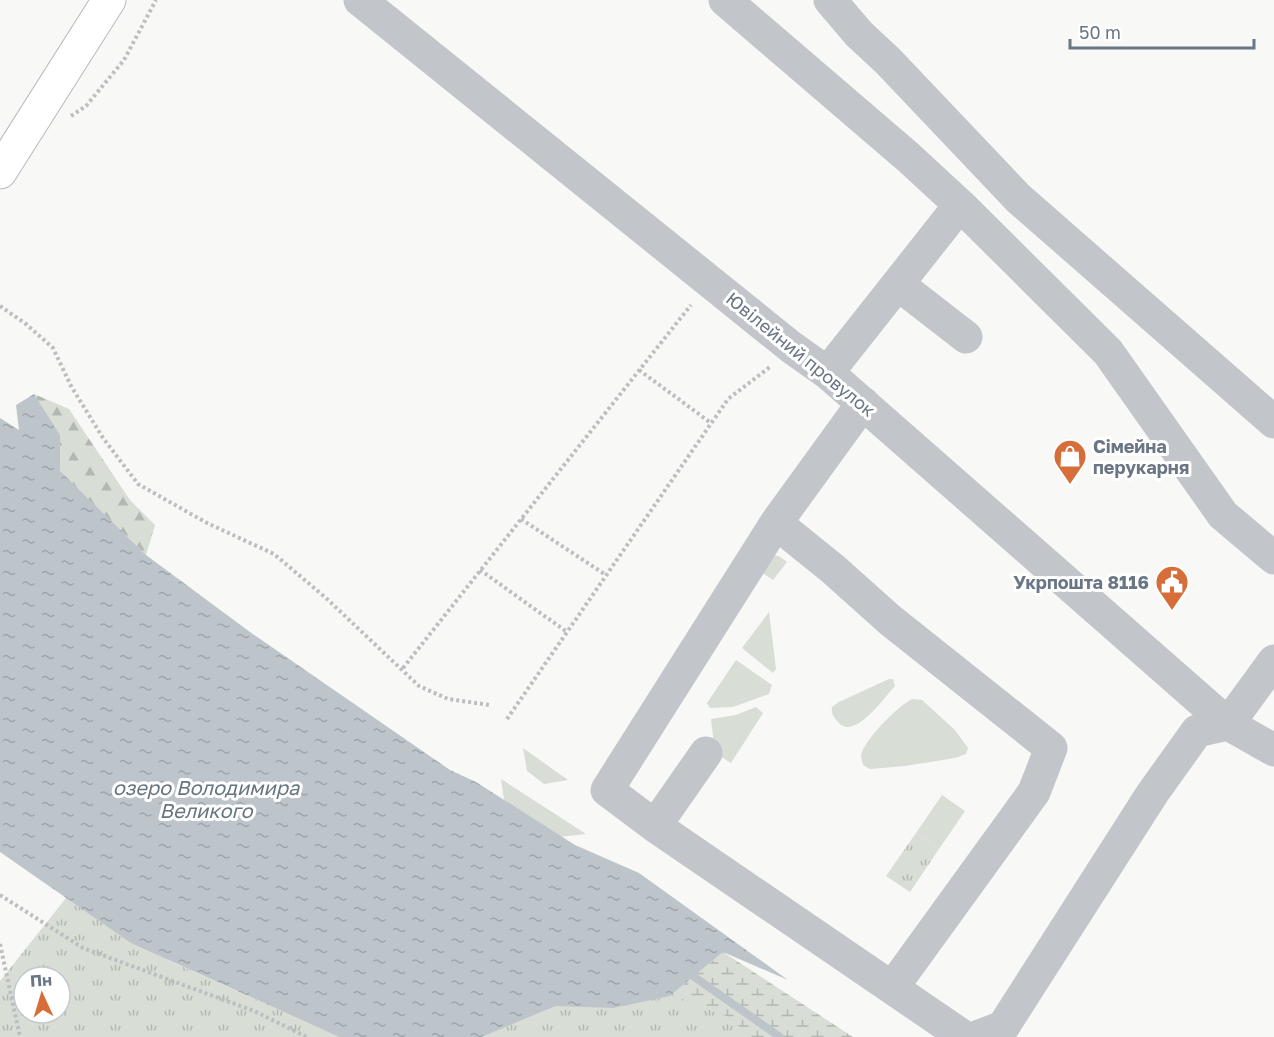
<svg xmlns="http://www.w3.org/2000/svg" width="1274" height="1037" font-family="'Golos Text',sans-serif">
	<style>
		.green { fill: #d8ddd5 }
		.forest { fill: url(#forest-firs) }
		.wetland { fill: url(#wetland-marsh) }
		.park { fill: url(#park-tufts); fill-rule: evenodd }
		.water { fill: url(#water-ripples) }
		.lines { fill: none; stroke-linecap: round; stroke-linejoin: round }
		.stream { stroke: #bdc5cb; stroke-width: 8 }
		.major-casing { stroke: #b6b9bd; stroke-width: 35 }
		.path { stroke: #bcbec1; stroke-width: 4; stroke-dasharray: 3 3; stroke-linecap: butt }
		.minor { stroke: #c2c5c9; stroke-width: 33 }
		.major { stroke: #fff; stroke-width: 33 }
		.labels { text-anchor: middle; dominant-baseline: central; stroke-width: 6; stroke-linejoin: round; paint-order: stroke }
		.street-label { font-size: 18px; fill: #6a7685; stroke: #fff }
		.poi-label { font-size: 18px; font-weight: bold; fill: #6a7685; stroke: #fff; text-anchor: start }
		.water-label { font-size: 20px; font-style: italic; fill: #667680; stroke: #fff }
	</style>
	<defs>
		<pattern id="forest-firs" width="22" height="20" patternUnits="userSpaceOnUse" patternTransform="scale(1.5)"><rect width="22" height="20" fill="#d8ddd5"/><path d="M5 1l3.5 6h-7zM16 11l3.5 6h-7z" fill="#b3b8b2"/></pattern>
		<pattern id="wetland-marsh" width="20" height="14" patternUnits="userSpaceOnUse" patternTransform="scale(1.5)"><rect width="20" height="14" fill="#d8ddd5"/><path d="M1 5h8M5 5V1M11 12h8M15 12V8" fill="none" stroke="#b3b8b2"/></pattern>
		<pattern id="park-tufts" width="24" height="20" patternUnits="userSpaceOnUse" patternTransform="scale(1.5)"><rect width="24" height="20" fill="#d8ddd5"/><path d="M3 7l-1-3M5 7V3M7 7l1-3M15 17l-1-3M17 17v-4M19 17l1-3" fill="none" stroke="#b3b8b2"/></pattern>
		<pattern id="water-ripples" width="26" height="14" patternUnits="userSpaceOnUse" patternTransform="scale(1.5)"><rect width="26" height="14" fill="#bdc5cb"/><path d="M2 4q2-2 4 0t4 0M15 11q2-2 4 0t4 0" fill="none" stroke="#9ea5aa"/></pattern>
	</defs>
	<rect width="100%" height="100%" fill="#f8f8f6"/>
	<path class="green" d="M 769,555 L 779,556 L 787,562 L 773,580 L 754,567 Z
		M 769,612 L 776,669 L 773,673 L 742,648 Z
		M 736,660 L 772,685 L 769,694 L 733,707 L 710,708 L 707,703 Z
		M 889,679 L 893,679 L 895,686 C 884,698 856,738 840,724 C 834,718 831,715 832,707 L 839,702 Z
		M 913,699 L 922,700 L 955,730 L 968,748 L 966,754 L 955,758 L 905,766 L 870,769 L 863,765 C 863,764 861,757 861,756 C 863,741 899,704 913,699 Z
		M 756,707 L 763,713 L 731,763 L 715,753 L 711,719 L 736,715 Z
		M 523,748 L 568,780 L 544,784 L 527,771 Z
		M 501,779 L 586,834 L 550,838 L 505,807 Z
		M 942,795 L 965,811 L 939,849 L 916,833 Z"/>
	<path class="forest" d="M 34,394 L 69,409 L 130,500 L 155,525 L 146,555 L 59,471 Z"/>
	<path class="wetland" d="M 723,952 L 853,1037 L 611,1037 L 556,1006 L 670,996 Z"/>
	<path class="park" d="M 916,833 L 939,849 L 910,892 L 886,876 Z
		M 66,898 L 170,961 L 339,1037 L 0,1037 L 0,981 ZM 24,977 L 60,977 L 60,1013 L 24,1013 Z
		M 670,996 L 729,1017 L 750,1037 L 482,1037 L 556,1006 L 613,1008 Z"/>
	<path class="water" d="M 34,394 L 60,435 L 60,471 L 146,555 L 250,632 L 450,770 L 476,782 L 575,845 L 639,873 L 788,980 L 723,952 L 670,996 L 613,1008 L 556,1006 L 482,1037 L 339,1037 L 131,943 L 0,852 L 0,418 L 19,430 L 16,405 Z"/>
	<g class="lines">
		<path class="stream" d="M 684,973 L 693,976 L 780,1037"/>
		<defs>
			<path id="major" d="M 0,172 L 109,0"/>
		</defs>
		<use href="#major" class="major-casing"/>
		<path class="path" d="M 71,116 L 86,106 L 124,60 L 156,0
			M 0,306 L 26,324 L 53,348 L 71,386 L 103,438 L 138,484 L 207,523 L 274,554 L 326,598 L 419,686 L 448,699 L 490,705
			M 639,370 L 711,423
			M 521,519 L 606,575
			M 480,570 L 567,632
			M 403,668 L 691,305
			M 507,719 L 728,399 L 770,367
			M 0,895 L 83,948 L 254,1011 L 307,1037
			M 0,944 L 20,1037"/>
		<path class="minor" d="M 360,0 L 791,347 L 829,374 L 1228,724 L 1274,750
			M 725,0 L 908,157 L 960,205 L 836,362 L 829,374
			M 830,0 L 859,34 L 888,61 L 1018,198 L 1274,422
			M 960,205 L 1108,352 L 1223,515 L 1274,558
			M 899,285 L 966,337
			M 863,403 L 776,523 L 607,790 L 655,826 L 964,1037
			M 776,523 L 833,569 L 890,620 L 1051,748 L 1034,792 L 892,988
			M 655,826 L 706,753
			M 977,1037 L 1003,1027 L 1152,794 L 1197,731 L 1228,724 L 1274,661"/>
		<use href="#major" class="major"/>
	</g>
	<defs>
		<symbol id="shop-pin" viewBox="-11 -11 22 30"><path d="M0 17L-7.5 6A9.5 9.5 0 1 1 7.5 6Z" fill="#d66e39" stroke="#fff"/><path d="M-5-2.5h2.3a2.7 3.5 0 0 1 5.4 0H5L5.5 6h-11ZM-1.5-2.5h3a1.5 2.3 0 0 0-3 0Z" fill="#fff"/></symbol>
		<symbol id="civic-pin" viewBox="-11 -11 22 30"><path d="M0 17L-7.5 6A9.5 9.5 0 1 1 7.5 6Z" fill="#d66e39" stroke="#fff"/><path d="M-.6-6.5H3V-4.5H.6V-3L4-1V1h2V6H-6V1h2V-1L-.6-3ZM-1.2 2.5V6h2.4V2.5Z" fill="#fff"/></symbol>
	</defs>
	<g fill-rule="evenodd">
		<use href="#shop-pin" x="1051" y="437" width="38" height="52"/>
		<use href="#civic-pin" x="1153" y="563" width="38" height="52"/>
	</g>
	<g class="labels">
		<g class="street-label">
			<text transform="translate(801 354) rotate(39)">Ювілейний провулок</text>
		</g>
		<g class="poi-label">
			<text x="1093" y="446">Сімейна<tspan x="1093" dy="21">перукарня</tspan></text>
			<text x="1149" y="582" text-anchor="end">Укрпошта 8116</text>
		</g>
		<g class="water-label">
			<text x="206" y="787">озеро Володимира<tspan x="206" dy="23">Великого</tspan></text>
		</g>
	</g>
	<g transform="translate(42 995) rotate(356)"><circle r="28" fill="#ffffff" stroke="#c3c8ce" stroke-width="1.5"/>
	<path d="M0-4.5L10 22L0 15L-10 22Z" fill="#d66e39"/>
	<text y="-9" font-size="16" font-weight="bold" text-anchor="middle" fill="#6a7685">Пн</text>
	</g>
	<path d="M1070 39v9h184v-9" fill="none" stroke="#6a7685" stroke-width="3"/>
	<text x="1079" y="39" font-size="18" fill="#6a7685" stroke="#ffffff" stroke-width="4.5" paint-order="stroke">50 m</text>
</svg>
